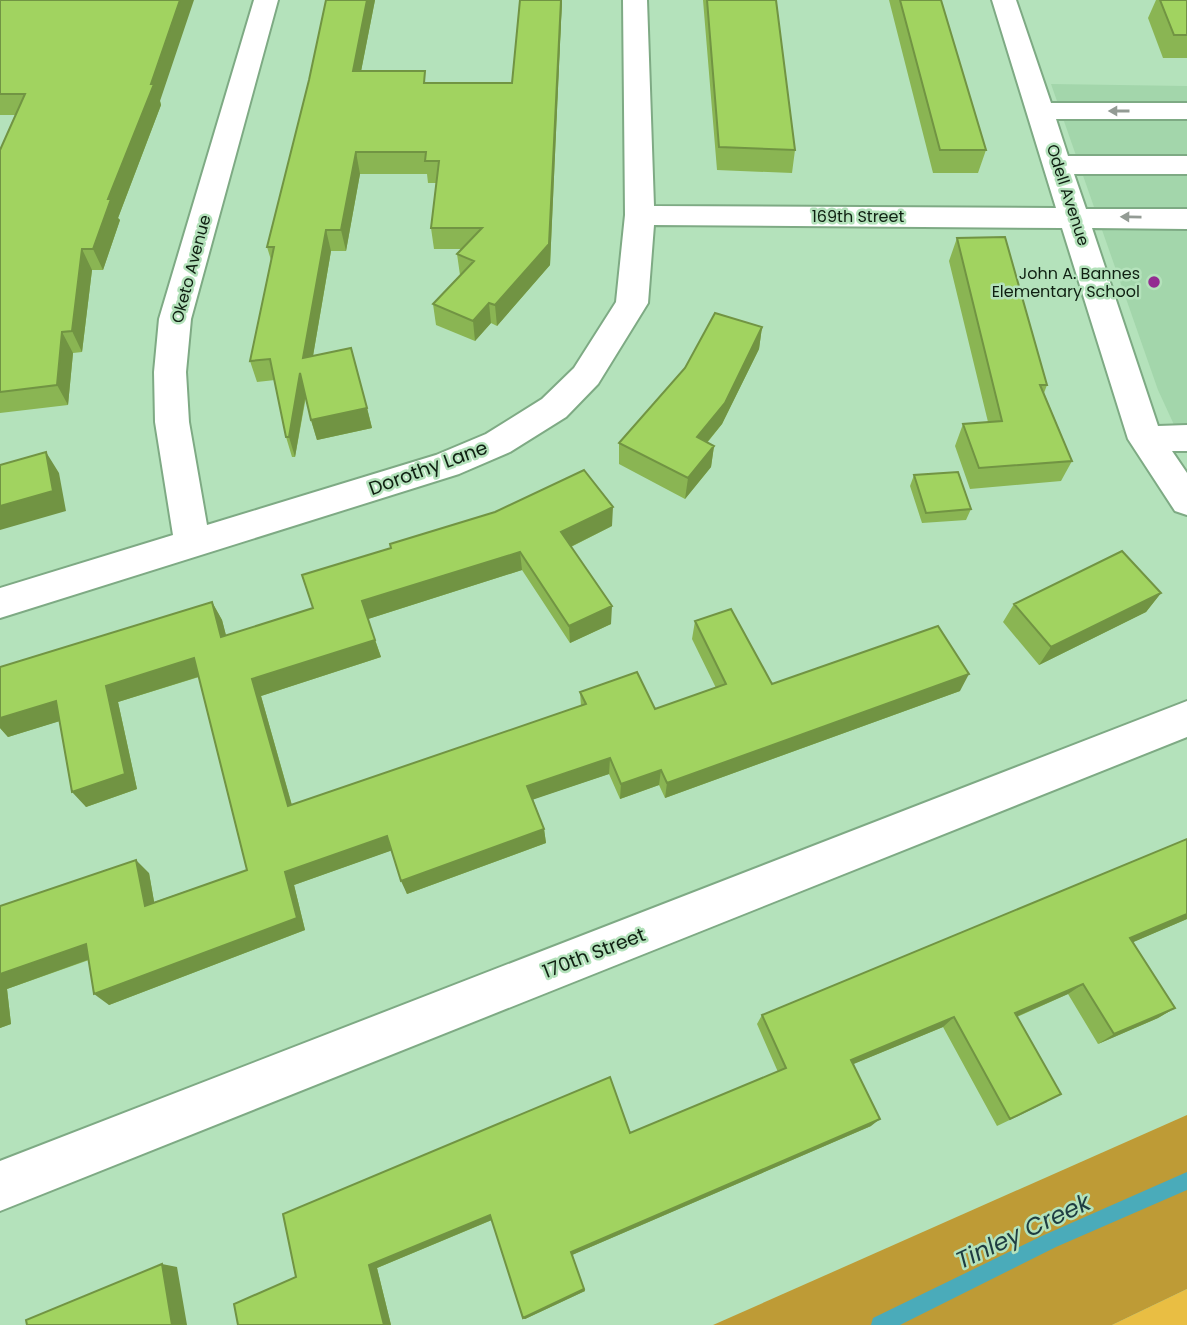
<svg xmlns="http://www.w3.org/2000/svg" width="1187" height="1325" font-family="Poppins,sans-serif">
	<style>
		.built { fill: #a3d6ab }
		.green { fill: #e9be43 }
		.forest { fill: #be9b36 }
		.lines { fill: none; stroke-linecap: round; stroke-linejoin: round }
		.stream { fill: #4aabba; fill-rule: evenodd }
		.minor-casing { stroke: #7eaa84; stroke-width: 4 }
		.minor { fill: #fff; fill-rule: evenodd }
		.wall { fill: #8ab553 }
		.shaded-wall { fill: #719443 }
		.building { fill: #a1d360; stroke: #719443; stroke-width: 2 }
		.oneway { fill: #939b94 }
		.poi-dot { fill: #932c91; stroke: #b4e2bb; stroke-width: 2.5 }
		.labels { text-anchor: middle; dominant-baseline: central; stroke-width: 5; stroke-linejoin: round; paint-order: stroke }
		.far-street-label { font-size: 16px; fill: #0f2012; stroke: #b4e2bb }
		.far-poi-label { font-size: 16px; fill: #0f2012; stroke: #b4e2bb; text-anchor: end }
		.street-label { font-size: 19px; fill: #0f2012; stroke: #b4e2bb }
		.near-water-label { font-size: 24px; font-style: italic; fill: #1e3c41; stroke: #b4e2bb }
	</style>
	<rect width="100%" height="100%" fill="#b4e2bb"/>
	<path class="built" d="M 1051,84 L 1187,86 L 1187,453 L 1158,390 Z"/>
	<path class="green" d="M 1187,1289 L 1187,1325 L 1112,1325 Z"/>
	<path class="forest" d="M 1187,1115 L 1187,1289 L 1112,1325 L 713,1325 Z"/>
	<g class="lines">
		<path class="stream" d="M 1187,1172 L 1187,1190 L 1056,1247 L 900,1325 L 871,1325 L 873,1318 L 1044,1235 Z"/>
		<defs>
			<path id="minor" d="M 254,0 L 278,0 L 191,319 L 186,372 L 189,422 L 207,525 L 436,455 L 486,434 L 542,399 L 574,368 L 616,302 L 625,215 L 623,0 L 647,0 L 654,206 L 1056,208 L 992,0 L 1016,0 L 1051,103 L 1187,103 L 1187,119 L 1056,119 L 1068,156 L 1187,156 L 1187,174 L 1074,174 L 1086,209 L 1187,209 L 1187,229 L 1092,228 L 1158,426 L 1187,425 L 1187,451 L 1172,451 L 1187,473 L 1187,515 L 1175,511 L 1128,439 L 1062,228 L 654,225 L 648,303 L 598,384 L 566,417 L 510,452 L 459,474 L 0,618 L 0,588 L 173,535 L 155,422 L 154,372 L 159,319 Z
				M 1187,701 L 1187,737 L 0,1211 L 0,1161 Z"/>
		</defs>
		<use href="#minor" class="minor-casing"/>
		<use href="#minor" class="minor"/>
	</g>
	<path class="wall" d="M 0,0 L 160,101 L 161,105 L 118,218 L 120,220 L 103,270 L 92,270 L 82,352 L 73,353 L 68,405 L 0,413 L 0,150 L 15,115 L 0,115 Z
		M 326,0 L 375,0 L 361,71 L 427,83 L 512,83 L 520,0 L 562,0 L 550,265 L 497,326 L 491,323 L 475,341 L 436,325 L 433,304 L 460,275 L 457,254 L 461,249 L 434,249 L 431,228 L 436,183 L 428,183 L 427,174 L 360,174 L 346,251 L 331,251 L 313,356 L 367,408 L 372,428 L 317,440 L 311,420 L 306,397 L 295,457 L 292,457 L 286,437 L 275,380 L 257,382 L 250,361 L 271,260 L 267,247 L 309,80 Z
		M 703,0 L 776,0 L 795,150 L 792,173 L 717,170 Z
		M 889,0 L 941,0 L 986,150 L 978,173 L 933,173 Z
		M 1156,0 L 1187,0 L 1187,58 L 1163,58 L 1148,18 Z
		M 957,238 L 1047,385 L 1044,393 L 1072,461 L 1061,481 L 970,489 L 955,446 L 963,424 L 988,422 L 949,261 Z
		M 762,327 L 759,349 L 722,424 L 707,443 L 714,446 L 711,467 L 685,499 L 619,464 L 619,443 Z
		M 914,475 L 971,509 L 966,520 L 922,523 L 910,486 Z
		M 612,526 L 571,547 L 611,624 L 570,643 L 522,570 L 368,619 L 381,657 L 261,696 L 292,805 L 581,706 L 580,692 L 655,709 L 716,688 L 692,639 L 695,621 L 772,684 L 960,691 L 665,798 L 659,785 L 620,799 L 609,774 L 533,799 L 544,829 L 546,843 L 407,894 L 392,850 L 294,885 L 305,930 L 109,1005 L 89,960 L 7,989 L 11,1024 L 0,1028 L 0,906 L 149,873 L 154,902 L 247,870 L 199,677 L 118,702 L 137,789 L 86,807 L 59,721 L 8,737 L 0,728 L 0,667 L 212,602 L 222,620 L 226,636 Z
		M 1161,593 L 1146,612 L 1039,665 L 1003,622 L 1014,604 Z
		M 1187,839 L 1187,919 L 1133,942 L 1175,1008 L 1158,1018 L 1098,1044 L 1068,994 L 1017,1017 L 1047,1102 L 997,1126 L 943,1027 L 853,1064 L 871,1126 L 572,1255 L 585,1291 L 525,1319 L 523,1318 L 492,1220 L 377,1268 L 391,1325 L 238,1325 L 296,1277 L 630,1133 L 778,1072 L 757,1024 L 762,1015 Z"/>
	<path class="shaded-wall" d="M 180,0 L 194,0 L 160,101 L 161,105 L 118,218 L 120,220 L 103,270 L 93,249 L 108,199 L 151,84 Z
		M 367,0 L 375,0 L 357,92 L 353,71 Z
		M 561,0 L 562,0 L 550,265 L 497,326 L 495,305 Z
		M 356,152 L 360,174 L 346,251 L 341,230 Z
		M 326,230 L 331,251 L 309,379 L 303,358 Z
		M 82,249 L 92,270 L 82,352 L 72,331 Z
		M 489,303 L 491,323 L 475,341 L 473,321 Z
		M 762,327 L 759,349 L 722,424 L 694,458 L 697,437 Z
		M 62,332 L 73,353 L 68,405 L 57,385 Z
		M 300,373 L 306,393 L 295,457 L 289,437 Z
		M 367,408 L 372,428 L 317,440 L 311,420 Z
		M 714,446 L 711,467 L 685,499 L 688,478 Z
		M 46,452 L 59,473 L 66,511 L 0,530 L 0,506 Z
		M 613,507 L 612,526 L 562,551 L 561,532 Z
		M 520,552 L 522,570 L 368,619 L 362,601 Z
		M 1161,593 L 1146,612 L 1039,665 L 1051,647 Z
		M 212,602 L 222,620 L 231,654 L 221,637 Z
		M 612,606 L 611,624 L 570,643 L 569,626 Z
		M 375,640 L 381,657 L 261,696 L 296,820 L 288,806 L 252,679 Z
		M 194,658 L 204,675 L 118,702 L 137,789 L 86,807 L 72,792 L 106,686 Z
		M 969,674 L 960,691 L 665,798 L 667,783 Z
		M 56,701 L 70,718 L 8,737 L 0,728 L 0,718 Z
		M 610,758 L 609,774 L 529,801 L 527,786 Z
		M 661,770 L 659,785 L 620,799 L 621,784 Z
		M 544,829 L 546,843 L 407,894 L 401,881 Z
		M 387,836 L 393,850 L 294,885 L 305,930 L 109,1005 L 94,994 L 285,872 Z
		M 136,860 L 149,873 L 157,918 L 145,906 Z
		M 1187,914 L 1187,919 L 1115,950 L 1130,938 Z
		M 86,944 L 101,955 L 7,989 L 11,1024 L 0,1028 L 0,974 Z
		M 1083,984 L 1068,994 L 1002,1023 L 1015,1013 Z
		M 1175,1008 L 1158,1018 L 1098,1044 L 1114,1034 Z
		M 954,1017 L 943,1027 L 844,1068 L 851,1060 Z
		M 880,1119 L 871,1126 L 572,1255 L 571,1252 Z
		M 490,1215 L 494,1219 L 377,1268 L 391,1325 L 384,1325 L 369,1265 Z
		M 162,1264 L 177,1267 L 187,1325 L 172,1325 Z
		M 584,1289 L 585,1291 L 525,1319 L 523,1318 Z"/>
	<path class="building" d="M 0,0 L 180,0 L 151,84 L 154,84 L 108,199 L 111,199 L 93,249 L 82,249 L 72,331 L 62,332 L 57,385 L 0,392 L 0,150 L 25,94 L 0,94 Z
		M 326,0 L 367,0 L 353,71 L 425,71 L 424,83 L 512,83 L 520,0 L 561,0 L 549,244 L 495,305 L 489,303 L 473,321 L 433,304 L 474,261 L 457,254 L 482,228 L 431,228 L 439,161 L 425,161 L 426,152 L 356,152 L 341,230 L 326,230 L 303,358 L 351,348 L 367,408 L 311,420 L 300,373 L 289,437 L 286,437 L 270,359 L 250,361 L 274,247 L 267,247 L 309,80 Z
		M 707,0 L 776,0 L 795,150 L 719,147 Z
		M 900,0 L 941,0 L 986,150 L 940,150 Z
		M 1160,0 L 1187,0 L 1187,35 L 1174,35 Z
		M 1005,237 L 1047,385 L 1040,385 L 1072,461 L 979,468 L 963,424 L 1002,421 L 957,238 Z
		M 715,313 L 762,327 L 725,403 L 697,437 L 714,446 L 688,478 L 619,443 L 685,368 Z
		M 46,452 L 53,491 L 0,506 L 0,465 Z
		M 584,470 L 613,507 L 561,532 L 612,606 L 569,626 L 520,552 L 362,601 L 375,640 L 252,679 L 288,806 L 586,704 L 580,692 L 637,672 L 655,709 L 726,684 L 695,621 L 731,609 L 772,684 L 938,626 L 969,674 L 667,783 L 661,770 L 621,784 L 610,758 L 527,786 L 544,829 L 401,881 L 387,836 L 285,872 L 297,918 L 94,994 L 86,944 L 0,974 L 0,906 L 136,860 L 145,906 L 247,870 L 194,658 L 106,686 L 125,774 L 72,792 L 56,701 L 0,718 L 0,667 L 212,602 L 221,637 L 313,608 L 302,575 L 391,548 L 390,544 L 495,512 Z
		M 958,472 L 971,509 L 926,513 L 914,475 Z
		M 1122,551 L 1161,593 L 1051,647 L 1014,604 Z
		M 1187,839 L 1187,914 L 1130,938 L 1175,1008 L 1114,1034 L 1083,984 L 1015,1013 L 1061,1094 L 1010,1119 L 954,1017 L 851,1060 L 880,1119 L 571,1252 L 584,1289 L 523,1318 L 490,1215 L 369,1265 L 384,1325 L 238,1325 L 234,1304 L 296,1277 L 283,1214 L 610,1077 L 630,1133 L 786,1068 L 762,1015 Z
		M 162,1264 L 172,1325 L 27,1325 L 26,1320 Z"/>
	<defs><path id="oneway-solid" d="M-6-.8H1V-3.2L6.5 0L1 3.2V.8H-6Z" transform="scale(1.75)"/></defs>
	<g class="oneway">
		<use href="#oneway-solid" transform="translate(1119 111) rotate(180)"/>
		<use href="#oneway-solid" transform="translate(1131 217) rotate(-179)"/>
	</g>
	<circle class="poi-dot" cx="1154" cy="282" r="7"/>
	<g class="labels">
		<g class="far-street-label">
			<text transform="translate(1068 195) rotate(72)">Odell Avenue</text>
			<text x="858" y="216">169th Street</text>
			<text transform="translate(191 269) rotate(-75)">Oketo Avenue</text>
		</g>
		<g class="far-poi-label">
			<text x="1140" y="273">John A. Bannes<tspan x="1140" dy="18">Elementary School</tspan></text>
		</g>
		<g class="street-label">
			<text transform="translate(428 468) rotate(-20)">Dorothy Lane</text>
			<text transform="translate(594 953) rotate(-21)">170th Street</text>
		</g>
		<g class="near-water-label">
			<text transform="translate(1023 1231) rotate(-25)">Tinley Creek</text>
		</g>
	</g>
</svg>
